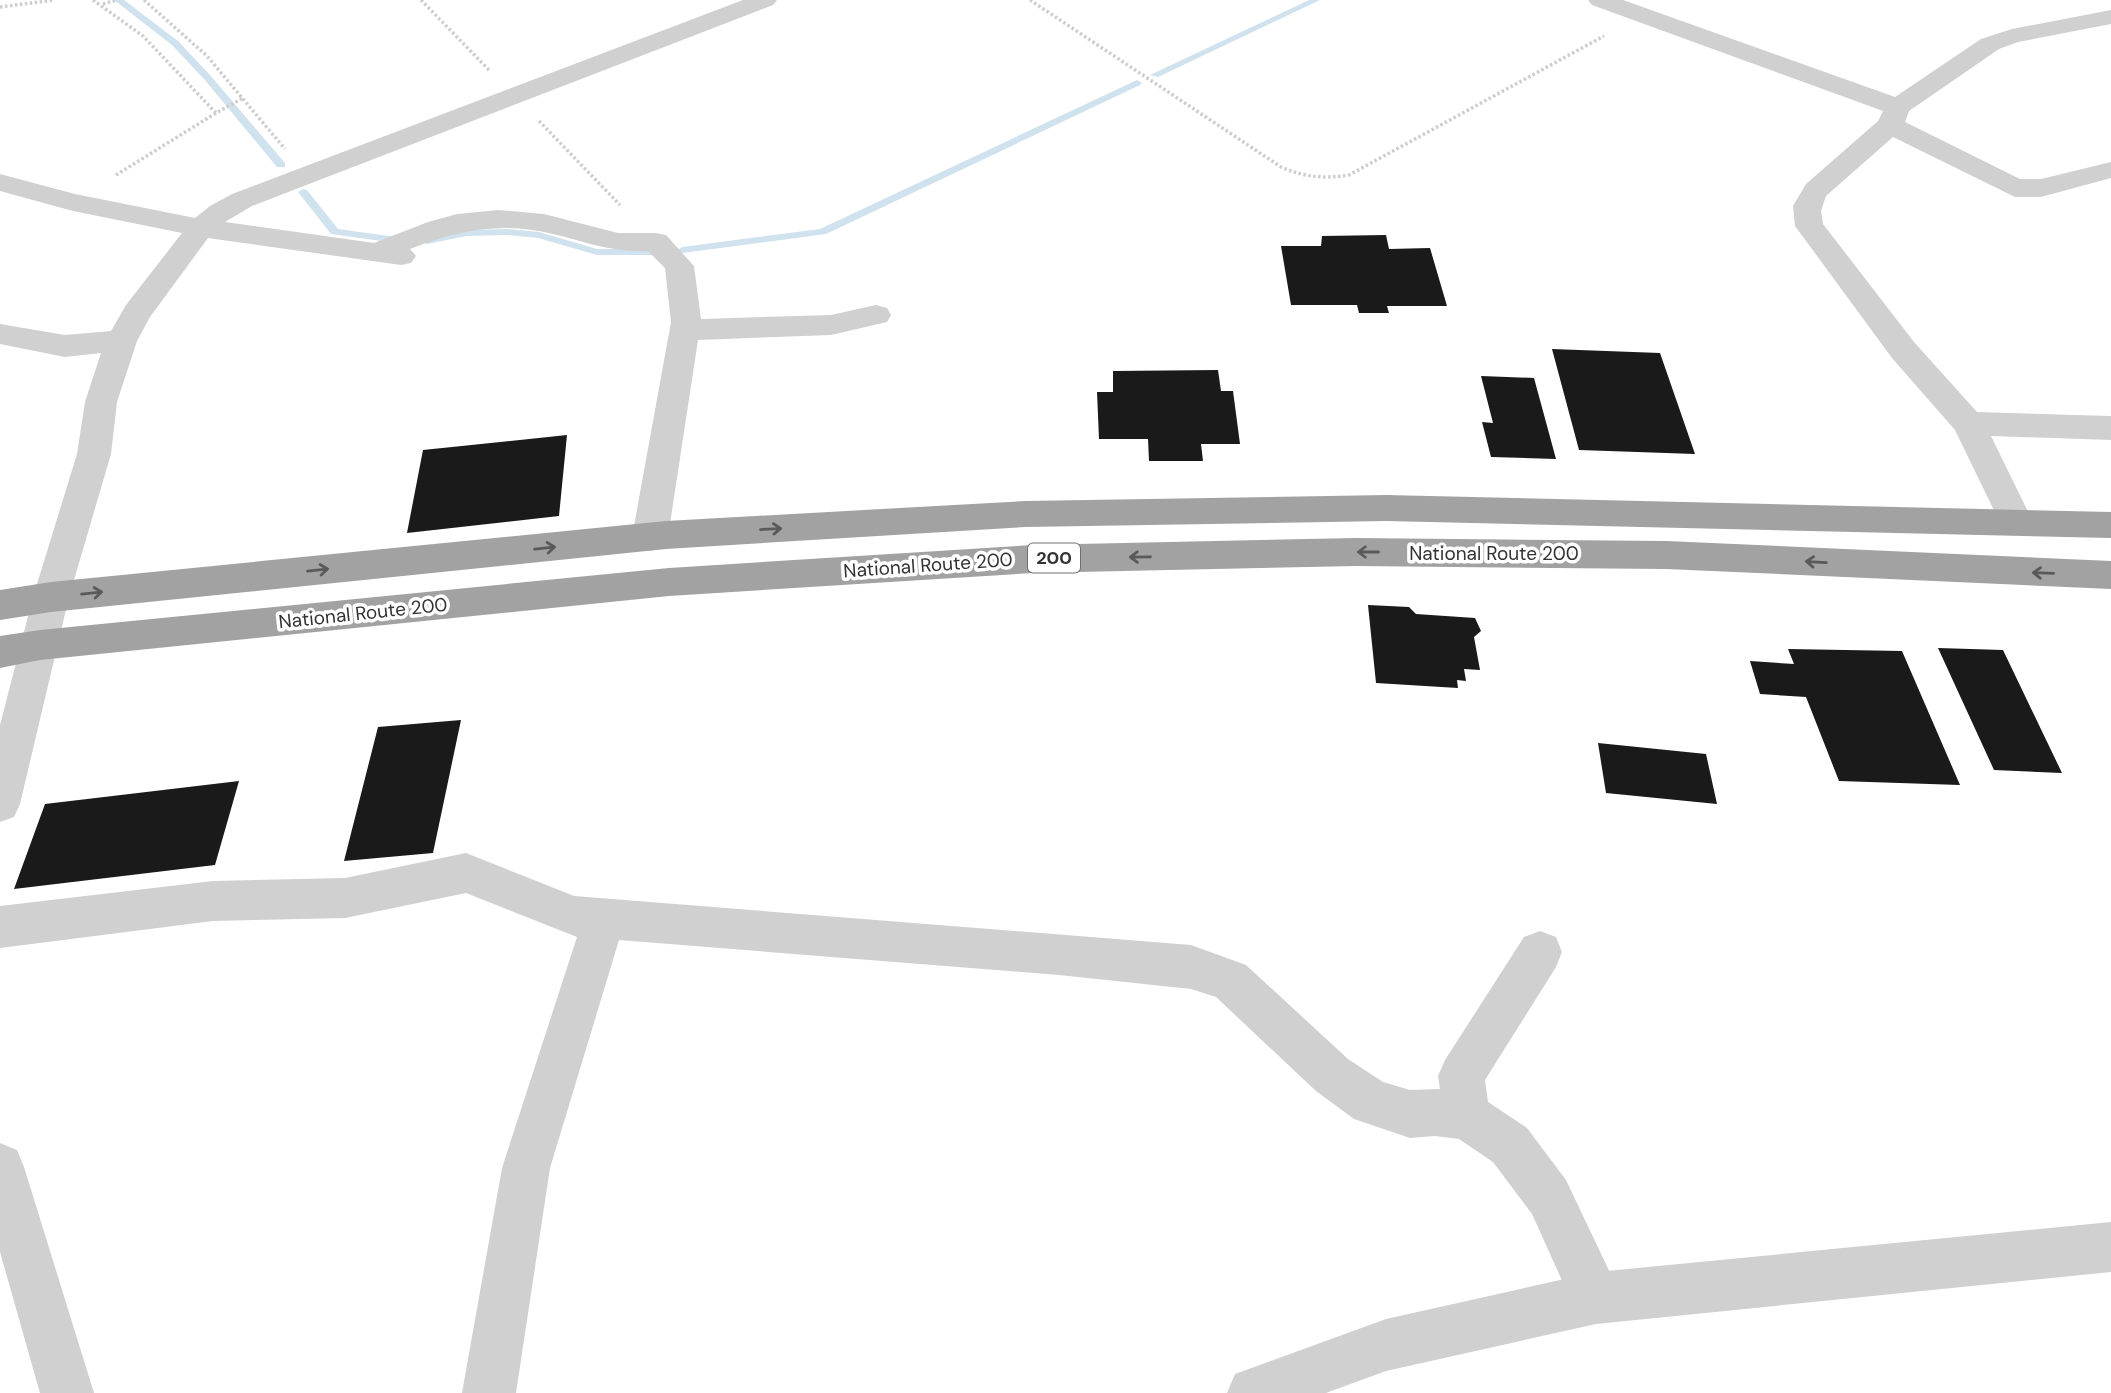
<svg xmlns="http://www.w3.org/2000/svg" width="2111" height="1393" font-family="'DM Sans',sans-serif">
	<style>
		.lines { fill: none; stroke-linecap: round; stroke-linejoin: round }
		.stream { fill: #cfe2ee; fill-rule: evenodd }
		.building { fill: #1a1a1a }
		.path { stroke: #cdcdcd; stroke-width: 3.5; stroke-dasharray: 2.5 2.5; stroke-linecap: butt }
		.minor { fill: #d0d0d0; fill-rule: evenodd }
		.tertiary { fill: #d0d0d0; fill-rule: evenodd }
		.trunk { fill: #a2a2a2; fill-rule: evenodd }
		.oneway { stroke: #5a5a5a }
		.labels { text-anchor: middle; dominant-baseline: central; stroke-width: 7; stroke-linejoin: round; paint-order: stroke }
		.shield { fill: #fff; stroke: #707070; stroke-width: 2 }
		.shield-label { font-size: 18px; font-weight: bold; fill: #333 }
		.street-label { font-size: 19px; fill: #333; stroke: #fff }
	</style>
	<rect width="100%" height="100%" fill="#fff"/>
	<g class="lines">
		<path class="stream" d="M 114,0 L 124,0 L 178,41 L 210,75 L 285,163 L 285,167 L 277,167 L 204,79 L 172,45 Z
			M 1309,0 L 1320,0 L 1158,77 L 1150,75 Z
			M 1137,80 L 1142,83 L 1140,85 L 826,234 L 682,253 L 677,250 L 682,247 L 820,229 Z
			M 303,189 L 307,190 L 338,229 L 403,238 L 408,241 L 403,244 L 331,234 L 298,192 Z
			M 507,229 L 539,232 L 597,249 L 656,249 L 661,252 L 656,255 L 597,255 L 538,238 L 507,235 L 467,236 L 427,244 L 422,241 L 427,238 L 467,230 Z"/>
	</g>
	<path class="building" d="M 1386,235 L 1389,249 L 1430,248 L 1447,306 L 1387,306 L 1389,313 L 1359,313 L 1357,305 L 1291,305 L 1281,246 L 1321,246 L 1322,236 Z
		M 1552,349 L 1660,353 L 1695,454 L 1579,450 Z
		M 1218,370 L 1221,391 L 1233,391 L 1240,444 L 1201,444 L 1203,461 L 1149,461 L 1148,439 L 1099,439 L 1097,392 L 1113,392 L 1113,371 Z
		M 1481,376 L 1534,378 L 1556,459 L 1491,457 L 1482,422 L 1493,423 Z
		M 567,435 L 559,516 L 407,533 L 423,450 Z
		M 1368,605 L 1409,607 L 1416,614 L 1475,618 L 1481,631 L 1474,637 L 1480,670 L 1464,669 L 1466,681 L 1457,680 L 1458,688 L 1376,683 Z
		M 1938,648 L 2003,650 L 2062,773 L 1994,770 Z
		M 1788,649 L 1902,651 L 1960,785 L 1839,781 L 1806,697 L 1760,694 L 1750,661 L 1794,664 Z
		M 461,720 L 433,853 L 344,861 L 378,727 Z
		M 1598,743 L 1706,754 L 1717,804 L 1606,793 Z
		M 239,781 L 215,865 L 14,889 L 45,804 Z"/>
	<g class="lines">
		<path class="path" d="M 93,0 L 143,36 L 216,113 L 243,98
			M 144,0 L 207,56 L 285,149
			M 421,0 L 489,70
			M 1030,0 L 1281,167 C 1304,177 1324,179 1349,175 L 1604,36
			M 103,4 L 117,0
			M 0,7 L 54,0
			M 539,121 L 620,205
			M 116,175 L 216,113"/>
		<path class="minor" d="M 743,0 L 777,0 L 773,5 L 252,206 L 225,222 L 374,243 L 428,222 L 457,214 L 498,210 L 544,214 L 618,233 L 656,233 L 666,235 L 694,266 L 701,319 L 831,315 L 876,305 L 887,308 L 891,315 L 887,322 L 831,335 L 698,340 L 668,537 L 662,547 L 650,551 L 638,547 L 632,537 L 671,322 L 665,268 L 648,251 C 614,253 586,242 553,234 C 503,221 457,230 410,249 L 416,256 L 411,263 L 401,265 L 208,238 L 150,317 L 137,341 L 117,402 L 111,454 L 69,597 L 20,804 L 14,817 L 0,822 L 0,725 L 33,597 L 77,454 L 85,402 L 101,353 L 65,357 L 0,344 L 0,324 L 65,335 L 111,331 L 126,305 L 182,233 L 73,211 L 0,191 L 0,174 L 75,194 L 195,218 L 210,206 L 232,194 Z
			M 1588,0 L 1623,0 L 1895,97 L 1981,39 L 2012,29 L 2111,10 L 2111,24 L 2018,42 L 1999,49 L 1909,111 L 1905,122 L 2020,179 L 2041,179 L 2111,162 L 2111,178 L 2041,197 L 2015,197 L 1893,137 L 1826,196 L 1821,211 L 1823,224 L 1914,342 L 1977,412 L 2111,416 L 2111,440 L 1991,436 L 2033,522 L 2028,531 L 2016,535 L 2004,531 L 1955,430 L 1892,358 L 1795,226 L 1793,206 L 1806,184 L 1878,121 L 1883,111 L 1592,5 Z
			M 466,853 L 574,896 L 1191,945 L 1246,965 L 1348,1059 L 1383,1082 L 1410,1090 L 1440,1089 L 1438,1076 L 1445,1060 L 1524,937 L 1540,931 L 1556,937 L 1562,952 L 1556,967 L 1485,1080 L 1488,1102 L 1527,1128 L 1566,1180 L 1622,1298 L 1614,1316 L 1596,1324 L 1578,1316 L 1532,1214 L 1493,1162 L 1459,1139 L 1435,1136 L 1410,1138 L 1354,1119 L 1316,1091 L 1216,997 L 1191,989 L 1059,975 L 619,940 L 550,1168 L 516,1393 L 462,1393 L 502,1168 L 577,937 L 466,893 L 345,918 L 213,921 L 0,948 L 0,906 L 213,881 L 345,878 Z
			M 0,1143 L 17,1150 L 24,1167 L 94,1393 L 40,1393 L 0,1252 Z"/>
		<path class="tertiary" d="M 2111,1222 L 2111,1272 L 1596,1324 L 1386,1371 L 1326,1393 L 1227,1393 L 1235,1374 L 1386,1319 L 1596,1272 Z"/>
		<path class="trunk" d="M 1386,495 L 2111,512 L 2111,538 L 1386,521 L 1025,527 L 666,549 L 51,612 L 0,620 L 0,590 L 51,582 L 666,521 L 1025,501 Z
			M 1356,538 L 1666,541 L 2111,561 L 2111,589 L 1666,569 L 1356,566 L 1032,573 L 669,596 L 40,660 L 0,668 L 0,636 L 40,630 L 669,568 L 1032,545 Z"/>
	</g>
	<defs><path id="oneway-shaft" d="M-6 0H5M1.5-3L5.5 0L1.5 3" fill="none" stroke-width="1.6" stroke-linecap="round" stroke-linejoin="round" transform="scale(1.75)"/></defs>
	<g class="oneway">
		<use href="#oneway-shaft" transform="translate(771 529) rotate(-3)"/>
		<use href="#oneway-shaft" transform="translate(545 548) rotate(-6)"/>
		<use href="#oneway-shaft" transform="translate(1368 552) rotate(-180)"/>
		<use href="#oneway-shaft" transform="translate(1140 557) rotate(179)"/>
		<use href="#oneway-shaft" transform="translate(1816 562) rotate(-177)"/>
		<use href="#oneway-shaft" transform="translate(318 570) rotate(-6)"/>
		<use href="#oneway-shaft" transform="translate(2043 573) rotate(-178)"/>
		<use href="#oneway-shaft" transform="translate(92 593) rotate(-6)"/>
	</g>
	<g class="labels">
		<rect class="shield" x="1028" y="543.5" width="52" height="29" rx="5"/>
		<g class="shield-label">
			<text x="1054" y="558">200</text>
		</g>
		<g class="street-label">
			<text x="1494" y="553">National Route 200</text>
			<text transform="translate(928 565) rotate(-4)">National Route 200</text>
			<text transform="translate(363 613) rotate(-6)">National Route 200</text>
		</g>
	</g>
</svg>
